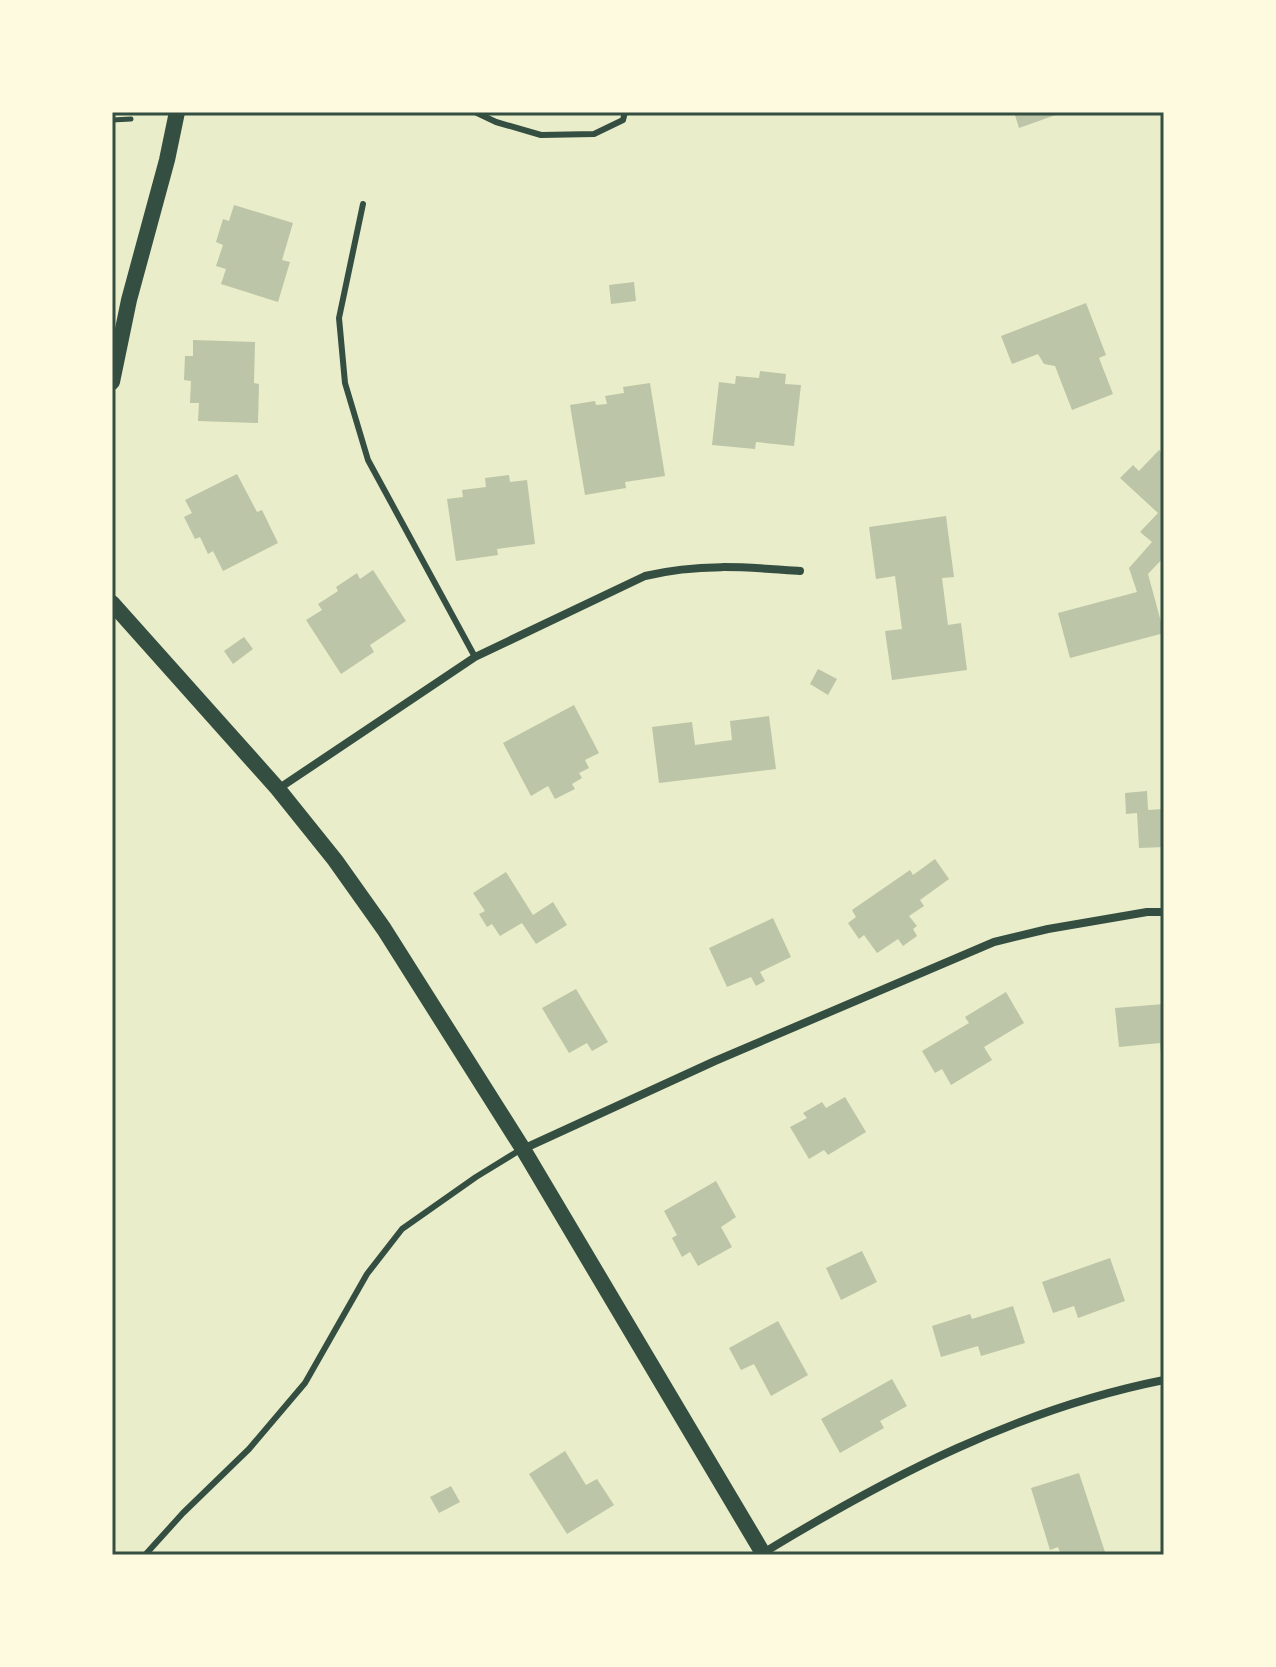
<svg xmlns="http://www.w3.org/2000/svg" width="1276" height="1667" font-family="Spectral,serif">
	<style>
		.building { fill: #bcc5a7 }
		.lines { fill: none; stroke-linecap: round; stroke-linejoin: round }
		.path { stroke: #344e41; stroke-width: 5 }
		.service { stroke: #344e41; stroke-width: 6 }
		.minor { stroke: #344e41; stroke-width: 8 }
		.secondary { stroke: #344e41; stroke-width: 16 }
		.neatline { fill: none; stroke: #344e41; stroke-width: 3 }
	</style>
	<rect width="100%" height="100%" fill="#e9edc9"/>
	<path class="building" d="M 1014,112 L 1064,112 L 1019,128 Z
		M 234,205 L 293,223 L 282,260 L 290,262 L 278,302 L 221,284 L 226,269 L 216,266 L 223,245 L 216,242 L 223,219 L 229,221 Z
		M 634,282 L 636,301 L 611,304 L 609,285 Z
		M 1086,303 L 1106,355 L 1099,358 L 1113,394 L 1072,410 L 1055,366 L 1044,364 L 1038,354 L 1012,364 L 1001,336 Z
		M 193,340 L 255,342 L 254,383 L 259,384 L 258,423 L 198,421 L 199,403 L 190,403 L 191,381 L 184,380 L 185,356 L 193,356 Z
		M 760,371 L 786,374 L 785,384 L 801,385 L 794,446 L 756,442 L 755,449 L 712,445 L 719,382 L 735,384 L 736,376 L 759,378 Z
		M 650,383 L 665,476 L 625,482 L 626,488 L 585,495 L 570,405 L 595,401 L 596,405 L 607,404 L 605,396 L 624,393 L 623,387 Z
		M 1159,450 L 1164,455 L 1164,557 L 1148,574 L 1164,633 L 1070,658 L 1058,613 L 1137,592 L 1129,568 L 1152,542 L 1140,532 L 1158,513 L 1120,478 L 1133,465 L 1139,471 Z
		M 237,474 L 257,512 L 262,510 L 278,543 L 223,571 L 213,551 L 208,554 L 200,537 L 195,539 L 184,517 L 192,513 L 185,500 Z
		M 509,475 L 510,482 L 527,480 L 535,544 L 497,549 L 498,555 L 456,561 L 447,499 L 463,497 L 462,490 L 486,487 L 485,478 Z
		M 946,516 L 954,577 L 942,578 L 948,625 L 961,623 L 967,670 L 892,680 L 885,631 L 902,629 L 895,576 L 876,579 L 869,527 Z
		M 373,570 L 406,621 L 370,645 L 374,652 L 341,674 L 306,620 L 322,610 L 318,604 L 338,591 L 336,587 L 357,573 L 360,579 Z
		M 244,637 L 253,649 L 233,664 L 224,651 Z
		M 818,669 L 837,679 L 828,695 L 810,684 Z
		M 574,705 L 599,753 L 585,760 L 589,768 L 579,773 L 582,778 L 572,784 L 575,789 L 555,799 L 548,786 L 531,796 L 503,743 Z
		M 769,716 L 776,769 L 659,783 L 652,727 L 692,722 L 695,745 L 732,740 L 730,721 Z
		M 1147,791 L 1148,810 L 1164,809 L 1164,847 L 1139,848 L 1137,813 L 1126,814 L 1125,793 Z
		M 935,859 L 949,879 L 920,900 L 924,906 L 909,916 L 917,926 L 913,929 L 917,936 L 903,946 L 898,939 L 877,953 L 864,935 L 859,939 L 848,923 L 856,917 L 852,910 L 910,870 L 913,875 Z
		M 506,872 L 533,915 L 553,902 L 567,925 L 536,944 L 522,923 L 500,936 L 492,924 L 487,927 L 479,914 L 485,911 L 473,893 Z
		M 773,918 L 791,957 L 760,972 L 765,981 L 756,986 L 751,977 L 727,987 L 709,948 Z
		M 576,989 L 608,1042 L 592,1051 L 587,1043 L 569,1053 L 542,1008 Z
		M 1006,992 L 1024,1023 L 984,1047 L 992,1060 L 951,1085 L 942,1069 L 935,1073 L 922,1051 L 969,1023 L 965,1017 Z
		M 1164,1004 L 1164,1063 L 1162,1064 L 1160,1043 L 1119,1047 L 1115,1008 Z
		M 845,1097 L 866,1132 L 828,1155 L 824,1150 L 809,1159 L 790,1127 L 807,1118 L 803,1113 L 822,1102 L 826,1108 Z
		M 716,1181 L 736,1217 L 721,1227 L 732,1247 L 698,1266 L 690,1252 L 682,1257 L 672,1238 L 677,1235 L 664,1211 Z
		M 862,1251 L 877,1282 L 841,1300 L 826,1268 Z
		M 1110,1258 L 1125,1301 L 1078,1318 L 1074,1306 L 1053,1313 L 1042,1282 Z
		M 1013,1306 L 1025,1343 L 981,1356 L 978,1346 L 941,1357 L 932,1326 L 970,1314 L 972,1319 Z
		M 778,1321 L 808,1375 L 771,1396 L 754,1364 L 741,1370 L 729,1348 Z
		M 892,1379 L 907,1406 L 880,1421 L 884,1428 L 840,1453 L 821,1419 Z
		M 565,1451 L 586,1485 L 597,1479 L 614,1505 L 567,1534 L 529,1474 Z
		M 1079,1473 L 1106,1555 L 1061,1555 L 1058,1547 L 1050,1550 L 1031,1488 Z
		M 451,1486 L 460,1502 L 439,1513 L 430,1497 Z"/>
	<g class="lines">
		<path class="path" d="M 112,120 L 131,119"/>
		<path class="service" d="M 475,112 L 496,122 L 541,135 L 594,134 L 623,120 L 625,112
			M 363,204 L 339,318 L 345,383 L 368,460 L 475,657
			M 145,1555 L 183,1513 L 249,1449 L 305,1383 L 367,1274 L 402,1229 L 476,1177 L 520,1150"/>
		<path class="minor" d="M 278,789 L 475,657 L 645,576 C 698,563 747,567 800,571
			M 523,1149 L 715,1061 L 994,942 L 1048,929 L 1147,912 L 1164,912
			M 763,1553 C 890,1476 1018,1409 1164,1380"/>
		<path class="secondary" d="M 112,382 L 129,300 L 167,160 L 177,112
			M 112,603 L 278,789 L 335,860 L 384,929 L 523,1149 L 764,1555"/>
	</g>
	<rect width="1276" height="1667" fill="none" stroke="#fefae0" stroke-width="228"/>
	<rect x="114" y="114" width="1048" height="1439" class="neatline"/>
</svg>
